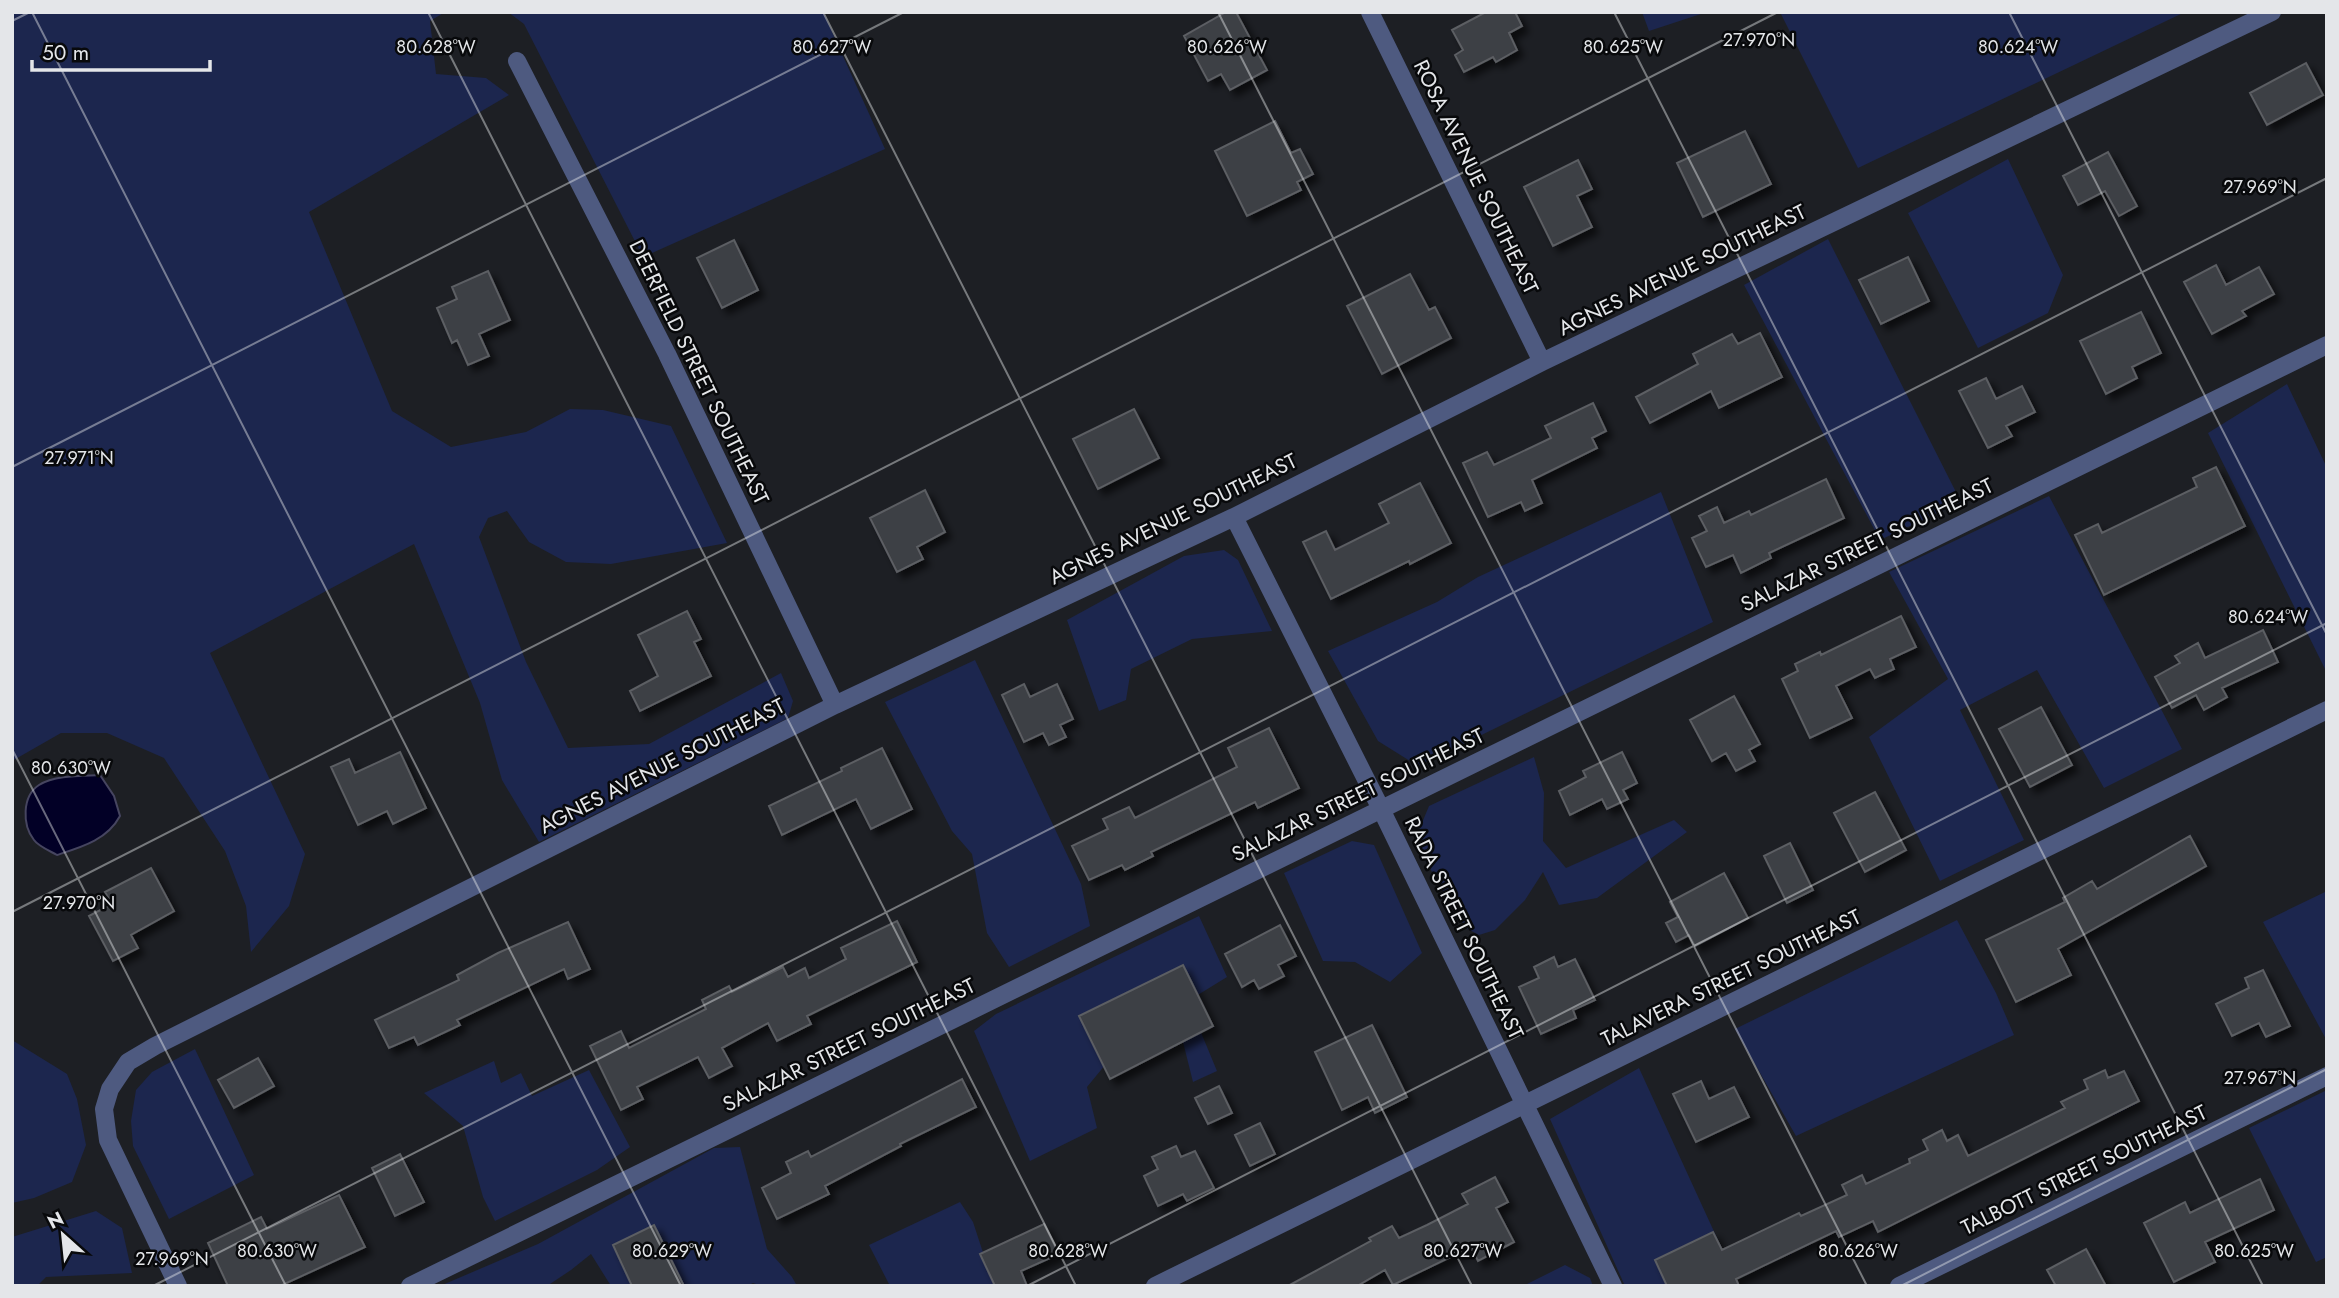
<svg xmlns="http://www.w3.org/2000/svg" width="2339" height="1298" font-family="Jost,sans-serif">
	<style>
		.green { fill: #1c264e }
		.water { fill: #020026; stroke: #464560; stroke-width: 2 }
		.building { fill: #3d3f44; stroke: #5c5e63; stroke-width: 2; filter: url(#shadow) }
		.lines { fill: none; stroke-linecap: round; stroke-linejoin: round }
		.minor { stroke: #4e5a80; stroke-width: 18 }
		.ticks { fill: none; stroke: #e4e6e9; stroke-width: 2; stroke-opacity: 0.45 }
		.labels { text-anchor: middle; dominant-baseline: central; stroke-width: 5; stroke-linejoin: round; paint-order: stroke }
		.street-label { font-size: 21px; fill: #e4e6e9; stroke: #08090b }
		.ticks-label { font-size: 18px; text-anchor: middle; fill: #e4e6e9; stroke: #08090b; stroke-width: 5; stroke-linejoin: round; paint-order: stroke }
	</style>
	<defs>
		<filter id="shadow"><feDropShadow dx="6" dy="6" stdDeviation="3.5" flood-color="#0009"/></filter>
	</defs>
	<rect width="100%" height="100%" fill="#1d1f24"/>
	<path class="green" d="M 12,12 L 445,12 L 430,21 L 436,74 L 486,78 L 509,95 L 309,212 L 392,411 L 451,447 L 526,432 L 570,409 L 603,410 L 671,426 L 727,543 L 611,564 L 566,562 L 529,542 L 507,511 L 488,518 L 479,537 L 526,662 L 568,748 L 649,744 L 781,673 L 793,701 L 788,718 L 539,842 L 502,780 L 480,703 L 414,544 L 210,653 L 305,854 L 289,906 L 251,952 L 246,906 L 225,851 L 164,758 L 107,733 L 61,733 L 12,761 Z
		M 508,12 L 823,12 L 885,149 L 643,257 L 524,24 Z
		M 1642,12 L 1707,12 L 1649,31 Z
		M 1780,12 L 2185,12 L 1858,168 Z
		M 2008,159 L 2063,275 L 2048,313 L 1978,348 L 1908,213 Z
		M 1828,239 L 1961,502 L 1880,540 L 1744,285 Z
		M 2287,384 L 2327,468 L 2327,673 L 2208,433 Z
		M 1661,492 L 1713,622 L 1418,766 L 1378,741 L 1328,651 L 1437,602 L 1478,577 Z
		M 2049,496 L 2182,749 L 2104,788 L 2037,670 L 1960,710 L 2024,840 L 1940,881 L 1869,737 L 1948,679 L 1889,572 Z
		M 1224,550 L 1238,560 L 1272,631 L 1192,639 L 1131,669 L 1126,700 L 1099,711 L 1067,620 L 1184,556 Z
		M 975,660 L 1081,884 L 1090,926 L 1009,967 L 987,933 L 972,854 L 952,831 L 885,702 Z
		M 1534,757 L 1544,793 L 1543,841 L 1566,868 L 1674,820 L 1687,832 L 1597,898 L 1559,905 L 1543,872 L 1525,900 L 1495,930 L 1479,935 L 1466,928 L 1414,842 L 1429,806 Z
		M 1352,841 L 1374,845 L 1422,953 L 1390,982 L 1355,962 L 1323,961 L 1284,873 Z
		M 2325,892 L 2327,895 L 2327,1041 L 2263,922 Z
		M 1199,916 L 1227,977 L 1188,1001 L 1217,1071 L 1193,1082 L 1177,1018 L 1138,1025 L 1087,1087 L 1097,1128 L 1030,1161 L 974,1031 L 996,1014 Z
		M 1957,920 L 1996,993 L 2014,1035 L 1796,1136 L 1735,1029 Z
		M 12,1040 L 67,1074 L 77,1099 L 86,1145 L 72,1182 L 34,1198 L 12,1203 Z
		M 195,1049 L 254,1175 L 169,1219 L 133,1146 L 131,1121 L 136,1090 L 152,1072 Z
		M 494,1061 L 501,1083 L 521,1073 L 532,1096 L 589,1070 L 630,1147 L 597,1170 L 495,1221 L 483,1197 L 463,1126 L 424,1093 Z
		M 1639,1068 L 1739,1286 L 1625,1286 L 1550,1119 Z
		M 2327,1090 L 2327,1257 L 2316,1262 L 2249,1128 Z
		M 740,1147 L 767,1249 L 792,1277 L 797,1286 L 762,1286 L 753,1283 L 747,1286 L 611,1286 L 591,1254 L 571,1270 L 547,1286 L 440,1286 L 538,1244 L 714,1148 Z
		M 960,1202 L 973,1222 L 994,1286 L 890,1286 L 869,1245 Z
		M 96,1211 L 122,1228 L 132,1273 L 46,1277 L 37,1286 L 12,1286 L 12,1237 Z
		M 1565,1265 L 1590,1278 L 1593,1286 L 1523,1286 Z"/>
	<path class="water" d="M 100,775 L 114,796 L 120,816 C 107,840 82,847 57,855 C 50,851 38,846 34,840 C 22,825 22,796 39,785 C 55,775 82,776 100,775 Z"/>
	<path class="building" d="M 1226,12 L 1236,12 L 1267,70 L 1230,90 L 1221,74 L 1208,81 L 1184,36 Z
		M 1486,12 L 1515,12 L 1522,26 L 1509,33 L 1517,50 L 1496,62 L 1493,57 L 1464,72 L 1455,55 L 1463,50 L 1452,30 Z
		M 2306,63 L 2323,95 L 2267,125 L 2250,93 Z
		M 1275,121 L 1291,153 L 1300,149 L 1313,174 L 1297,182 L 1301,190 L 1247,216 L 1215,151 Z
		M 1745,131 L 1771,184 L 1703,217 L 1677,163 Z
		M 2108,152 L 2137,206 L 2119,216 L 2105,191 L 2078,205 L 2063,176 Z
		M 1578,160 L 1592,189 L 1577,196 L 1592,227 L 1553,246 L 1524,187 Z
		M 734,240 L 758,290 L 722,308 L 697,258 Z
		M 1908,257 L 1929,301 L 1881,324 L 1859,280 Z
		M 2216,265 L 2226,285 L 2259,267 L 2274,294 L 2242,311 L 2246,316 L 2212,334 L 2184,282 Z
		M 488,271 L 510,320 L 479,334 L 489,356 L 468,365 L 457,340 L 452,343 L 437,308 L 457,299 L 452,287 Z
		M 1410,274 L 1429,310 L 1435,307 L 1451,338 L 1382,374 L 1347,306 Z
		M 2141,312 L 2161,353 L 2132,367 L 2137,378 L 2106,394 L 2080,341 Z
		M 1760,333 L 1782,377 L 1719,408 L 1711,391 L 1650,423 L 1636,397 L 1698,364 L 1693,354 L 1732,334 L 1738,344 Z
		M 1986,378 L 1996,399 L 2022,386 L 2035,412 L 2006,426 L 2012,436 L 1988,448 L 1959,391 Z
		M 1593,403 L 1606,431 L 1592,438 L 1597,448 L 1532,480 L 1542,503 L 1525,511 L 1521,502 L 1488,517 L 1463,463 L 1487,452 L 1494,465 L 1551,438 L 1545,426 Z
		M 1134,409 L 1159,458 L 1098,489 L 1073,439 Z
		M 2216,467 L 2245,526 L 2104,595 L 2075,535 L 2098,524 L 2102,533 L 2197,487 L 2193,478 Z
		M 1826,479 L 1844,518 L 1769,553 L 1771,558 L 1741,573 L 1733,555 L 1706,567 L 1692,538 L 1707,531 L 1699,516 L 1717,507 L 1724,523 L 1749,511 L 1751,515 Z
		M 1420,483 L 1451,543 L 1410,564 L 1409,561 L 1331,599 L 1303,542 L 1326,531 L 1335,550 L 1389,523 L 1379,504 Z
		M 925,490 L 945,532 L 917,547 L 923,559 L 897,572 L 870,518 Z
		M 687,611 L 701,639 L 694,642 L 711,676 L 640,711 L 630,691 L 658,676 L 638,635 Z
		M 1901,616 L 1916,647 L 1890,659 L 1894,669 L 1875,678 L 1870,669 L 1836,686 L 1852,718 L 1810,738 L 1782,679 L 1798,671 L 1795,664 L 1820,652 L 1821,655 Z
		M 2263,630 L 2278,662 L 2222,688 L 2227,697 L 2204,710 L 2196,695 L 2172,708 L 2155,677 L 2180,663 L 2175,656 L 2198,643 L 2205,658 Z
		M 1024,684 L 1030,697 L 1057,684 L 1073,719 L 1060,725 L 1066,737 L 1049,745 L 1043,733 L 1024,742 L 1002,695 Z
		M 1734,696 L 1760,744 L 1749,750 L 1755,761 L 1736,771 L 1726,753 L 1712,761 L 1690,720 Z
		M 2041,707 L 2072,765 L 2030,787 L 1999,729 Z
		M 1269,728 L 1299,788 L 1258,808 L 1255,802 L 1151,852 L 1153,856 L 1125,870 L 1122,865 L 1089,880 L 1072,846 L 1108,829 L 1103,819 L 1129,807 L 1135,818 L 1237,767 L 1228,748 Z
		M 882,748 L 912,809 L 871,829 L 856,799 L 782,835 L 769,806 L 842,771 L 841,768 Z
		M 400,752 L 426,808 L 393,824 L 387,811 L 358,825 L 331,767 L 349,759 L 355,773 Z
		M 1622,752 L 1637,783 L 1623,790 L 1628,799 L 1607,809 L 1602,799 L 1570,815 L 1559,791 L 1586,777 L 1583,771 Z
		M 1875,792 L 1906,850 L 1865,872 L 1834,813 Z
		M 2190,836 L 2206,866 L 2058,949 L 2071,975 L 2016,1002 L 1986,940 L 2065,902 L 2063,898 L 2092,881 L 2097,889 Z
		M 1790,843 L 1813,890 L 1787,903 L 1764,856 Z
		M 151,868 L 174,911 L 131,935 L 138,948 L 113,961 L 89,916 L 112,904 L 105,892 Z
		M 1724,873 L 1748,918 L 1695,946 L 1689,935 L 1676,942 L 1666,923 L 1678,917 L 1670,902 Z
		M 897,921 L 917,962 L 807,1016 L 811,1024 L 777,1041 L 768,1023 L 722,1048 L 732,1066 L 709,1078 L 698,1057 L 637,1087 L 643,1099 L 621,1110 L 590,1046 L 621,1031 L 629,1048 L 706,1009 L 702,1000 L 729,986 L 732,992 L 783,967 L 788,977 L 805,968 L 809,978 L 846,959 L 841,948 Z
		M 568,922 L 590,969 L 568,979 L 564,969 L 457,1020 L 460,1025 L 418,1045 L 414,1037 L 389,1048 L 375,1020 L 459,980 L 457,975 L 498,953 Z
		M 1280,925 L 1296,956 L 1278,965 L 1284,976 L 1259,989 L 1254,980 L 1242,987 L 1225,954 Z
		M 1554,957 L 1558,967 L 1575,959 L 1595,1000 L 1573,1010 L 1576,1018 L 1541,1034 L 1519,987 L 1539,978 L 1534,967 Z
		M 1183,965 L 1213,1026 L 1110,1079 L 1079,1016 Z
		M 2263,970 L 2290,1026 L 2266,1037 L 2259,1023 L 2232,1036 L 2216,1004 L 2249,988 L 2245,978 Z
		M 1372,1025 L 1407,1097 L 1375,1113 L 1368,1097 L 1342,1110 L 1315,1052 Z
		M 258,1058 L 274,1086 L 234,1108 L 218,1080 Z
		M 2105,1070 L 2108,1078 L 2124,1071 L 2139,1101 L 1878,1232 L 1873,1221 L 1839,1237 L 1836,1231 L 1736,1279 L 1739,1286 L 1667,1286 L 1655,1260 L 1713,1232 L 1722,1250 L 1799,1213 L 1801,1216 L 1847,1195 L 1842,1185 L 1862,1175 L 1866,1184 L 1910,1163 L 1909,1159 L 1928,1150 L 1923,1140 L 1942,1130 L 1947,1141 L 1958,1135 L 1968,1156 L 2065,1108 L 2061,1102 L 2088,1089 L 2084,1080 Z
		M 962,1079 L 976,1107 L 900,1144 L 901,1146 L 825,1186 L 829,1194 L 777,1219 L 762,1188 L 791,1173 L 786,1162 L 808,1151 L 811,1157 Z
		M 1701,1081 L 1709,1099 L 1734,1087 L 1749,1117 L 1696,1142 L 1673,1094 Z
		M 1219,1086 L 1232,1113 L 1208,1124 L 1195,1098 Z
		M 1260,1123 L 1275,1154 L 1250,1166 L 1235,1135 Z
		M 1176,1146 L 1181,1157 L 1195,1151 L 1214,1188 L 1187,1201 L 1183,1194 L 1158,1206 L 1144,1176 L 1158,1169 L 1152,1157 Z
		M 400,1154 L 424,1202 L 395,1216 L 372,1168 Z
		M 1495,1177 L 1508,1202 L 1496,1208 L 1514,1242 L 1478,1261 L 1471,1247 L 1393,1285 L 1385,1270 L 1357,1286 L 1288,1286 L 1371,1241 L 1369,1238 L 1392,1226 L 1399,1238 L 1427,1225 L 1468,1204 L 1462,1194 Z
		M 2260,1179 L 2274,1210 L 2205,1242 L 2215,1262 L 2174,1282 L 2144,1223 L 2185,1202 L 2190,1213 Z
		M 339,1195 L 365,1247 L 280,1286 L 228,1286 L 208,1243 L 261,1217 L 267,1229 Z
		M 1044,1224 L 1059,1254 L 1021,1271 L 1027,1286 L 995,1286 L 980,1254 Z
		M 654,1225 L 684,1286 L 632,1286 L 613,1245 Z
		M 2086,1249 L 2106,1286 L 2056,1286 L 2047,1270 Z"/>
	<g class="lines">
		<path class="minor" d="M 1370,12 L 1542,362
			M 517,61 L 667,354 L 835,705
			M 1234,517 L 1381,809 L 1613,1286
			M 178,1286 L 108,1140 L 104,1109 L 110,1089 L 128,1062 L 155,1046 L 835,705 L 1234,517 L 1542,362 L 2272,12
			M 410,1286 L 2327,345
			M 1155,1286 L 2327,710
			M 1899,1286 L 2327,1076"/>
	</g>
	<path class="ticks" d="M 32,12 L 681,1286M 428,12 L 1076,1286M 823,12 L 1472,1286M 1218,12 L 1867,1286M 1614,12 L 2263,1286M 2009,12 L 2327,635M 12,21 L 30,12M 12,467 L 904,12M 12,749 L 286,1286M 12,912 L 1778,12M 153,1286 L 2327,178M 1027,1286 L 2327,623M 1901,1286 L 2327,1069"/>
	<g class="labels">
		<g class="street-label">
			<text transform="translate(1476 177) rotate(64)">ROSA AVENUE SOUTHEAST</text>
			<text transform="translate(1682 270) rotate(-26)">AGNES AVENUE SOUTHEAST</text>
			<text transform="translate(699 372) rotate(64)">DEERFIELD STREET SOUTHEAST</text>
			<text transform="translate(1173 519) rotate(-26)">AGNES AVENUE SOUTHEAST</text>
			<text transform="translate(1867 545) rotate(-26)">SALAZAR STREET SOUTHEAST</text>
			<text transform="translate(662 766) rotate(-27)">AGNES AVENUE SOUTHEAST</text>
			<text transform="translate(1358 795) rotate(-26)">SALAZAR STREET SOUTHEAST</text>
			<text transform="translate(1464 928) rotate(64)">RADA STREET SOUTHEAST</text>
			<text transform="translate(1731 978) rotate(-26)">TALAVERA STREET SOUTHEAST</text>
			<text transform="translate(849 1045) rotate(-26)">SALAZAR STREET SOUTHEAST</text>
			<text transform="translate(2084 1170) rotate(-26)">TALBOTT STREET SOUTHEAST</text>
		</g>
	</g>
	<g class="ticks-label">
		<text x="1759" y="46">27.970°N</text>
		<text x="436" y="53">80.628°W</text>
		<text x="832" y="53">80.627°W</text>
		<text x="1227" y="53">80.626°W</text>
		<text x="1623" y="53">80.625°W</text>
		<text x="2018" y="53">80.624°W</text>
		<text x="2260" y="193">27.969°N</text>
		<text x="79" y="464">27.971°N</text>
		<text x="2268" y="623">80.624°W</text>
		<text x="71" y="774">80.630°W</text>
		<text x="79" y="909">27.970°N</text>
		<text x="2260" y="1084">27.967°N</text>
		<text x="277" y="1257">80.630°W</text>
		<text x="672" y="1257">80.629°W</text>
		<text x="1068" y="1257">80.628°W</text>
		<text x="1463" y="1257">80.627°W</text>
		<text x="1858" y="1257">80.626°W</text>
		<text x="2254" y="1257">80.625°W</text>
		<text x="172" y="1265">27.969°N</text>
	</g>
	<rect width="2339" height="1298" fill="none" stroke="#e4e6e9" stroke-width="28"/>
	<g transform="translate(63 1235) rotate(333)" stroke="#08090b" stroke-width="5" paint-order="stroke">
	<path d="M0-5L12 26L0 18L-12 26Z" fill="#e4e6e9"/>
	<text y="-10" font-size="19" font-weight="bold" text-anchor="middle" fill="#e4e6e9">N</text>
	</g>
	<path d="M32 60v10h178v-10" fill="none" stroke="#e4e6e9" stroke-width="3.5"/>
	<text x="42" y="60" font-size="21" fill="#e4e6e9" stroke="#08090b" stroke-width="5" paint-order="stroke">50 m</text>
</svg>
